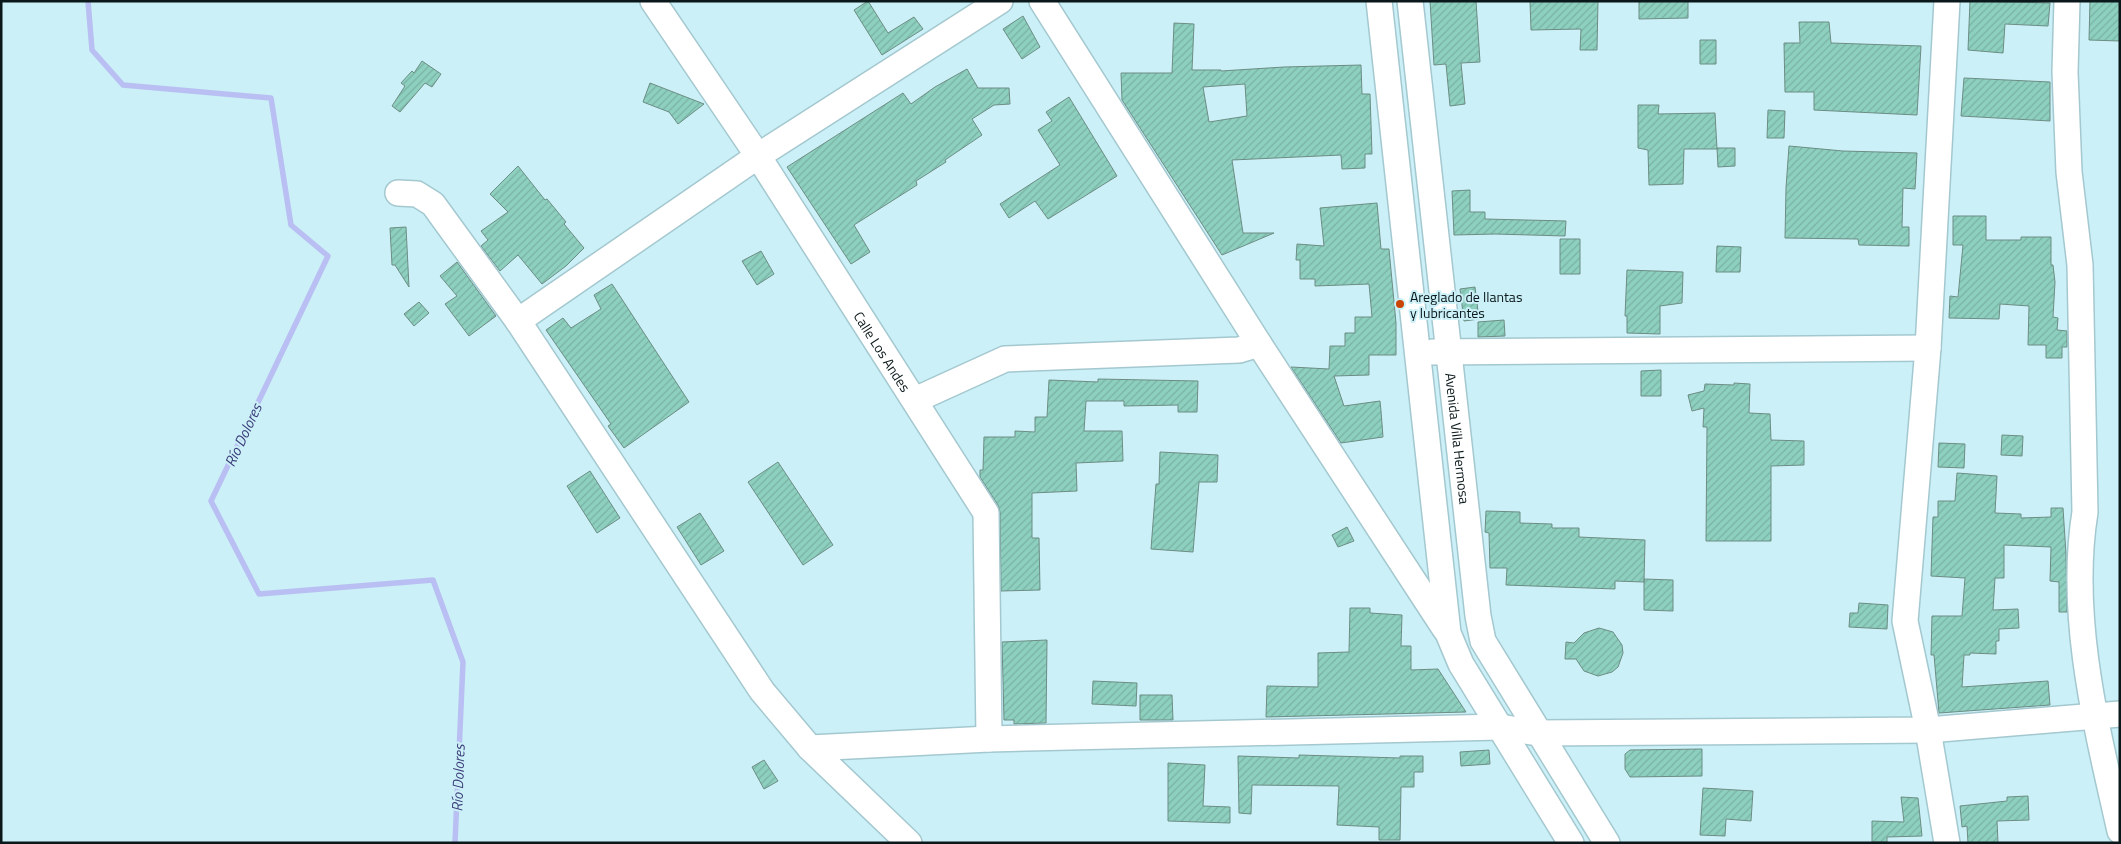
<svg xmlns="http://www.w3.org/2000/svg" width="2121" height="844" font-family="'Titillium Web',sans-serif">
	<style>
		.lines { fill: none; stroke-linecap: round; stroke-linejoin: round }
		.stream { stroke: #b9bff2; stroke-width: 5.5 }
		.building { fill: url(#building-hatch); stroke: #6c8d84; fill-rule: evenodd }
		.minor-casing { stroke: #a4c8cf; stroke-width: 28 }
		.minor { stroke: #fff; stroke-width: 25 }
		.poi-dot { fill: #cb4502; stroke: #cbf0f7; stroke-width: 2 }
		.labels { text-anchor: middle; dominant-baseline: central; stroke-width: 4; stroke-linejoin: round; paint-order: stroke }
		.poi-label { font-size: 14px; fill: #0b181b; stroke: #cbf0f7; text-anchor: start }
		.street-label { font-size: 14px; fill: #0b181b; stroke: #cbf0f7 }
		.water-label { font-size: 15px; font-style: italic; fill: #3c3e7b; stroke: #cbf0f7 }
	</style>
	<defs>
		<pattern id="building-hatch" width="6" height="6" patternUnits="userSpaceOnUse" patternTransform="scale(1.25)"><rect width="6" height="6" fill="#8ed0bf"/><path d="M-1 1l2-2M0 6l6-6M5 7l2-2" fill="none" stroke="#79b2a4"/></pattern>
	</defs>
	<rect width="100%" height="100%" fill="#cbf0f7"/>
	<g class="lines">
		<path class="stream" d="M 88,1 L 92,50 L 123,85 L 271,98 L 291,225 L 328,256 L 211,501 L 259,594 L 433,580 L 463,662 L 455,843"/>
	</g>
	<path class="building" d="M 868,1 L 888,33 L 914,17 L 923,29 L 882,55 L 854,10 Z
		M 1430,1 L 1476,1 L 1480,62 L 1461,63 L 1465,104 L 1450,106 L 1446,64 L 1434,65 Z
		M 1530,1 L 1598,1 L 1597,50 L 1580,50 L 1581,29 L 1531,30 Z
		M 1639,1 L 1688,1 L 1688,18 L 1639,19 Z
		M 1970,1 L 2050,3 L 2048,26 L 2005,24 L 2003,53 L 1968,50 Z
		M 2090,1 L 2120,1 L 2120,41 L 2089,40 Z
		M 1023,16 L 1040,47 L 1022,59 L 1003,29 Z
		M 1799,22 L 1829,22 L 1831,43 L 1921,46 L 1917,115 L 1814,110 L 1814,92 L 1785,92 L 1784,43 L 1800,43 Z
		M 1174,23 L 1194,24 L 1192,70 L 1221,70 L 1221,71 L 1284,67 L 1361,65 L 1362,94 L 1370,94 L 1372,154 L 1365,154 L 1365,168 L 1342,169 L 1341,155 L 1232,160 L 1243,233 L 1274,233 L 1222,255 L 1122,100 L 1121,73 L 1172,73 ZM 1245,84 L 1247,116 L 1209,122 L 1203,87 Z
		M 1700,40 L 1716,40 L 1716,64 L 1700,64 Z
		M 422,61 L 441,74 L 432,87 L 425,83 L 400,112 L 392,106 L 405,86 L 401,83 L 412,71 L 414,73 Z
		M 967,69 L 978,88 L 1009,88 L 1010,104 L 994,105 L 972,119 L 982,135 L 945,160 L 946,162 L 916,181 L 917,185 L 854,225 L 870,252 L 851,264 L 787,167 L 903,93 L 911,104 L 935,87 Z
		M 1964,78 L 2050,82 L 2050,121 L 1961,116 Z
		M 650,83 L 704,104 L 678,124 L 669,112 L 643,102 Z
		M 1069,97 L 1117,176 L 1048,219 L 1035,201 L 1009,218 L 1000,204 L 1060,165 L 1038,130 L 1052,121 L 1046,112 Z
		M 1638,105 L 1659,105 L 1658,114 L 1715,113 L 1717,149 L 1684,149 L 1683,184 L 1649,185 L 1648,150 L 1638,148 Z
		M 1768,110 L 1785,111 L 1784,138 L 1767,138 Z
		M 1789,146 L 1843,151 L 1917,153 L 1915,189 L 1903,188 L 1902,227 L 1909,227 L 1909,246 L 1859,245 L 1858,239 L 1785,238 L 1786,188 Z
		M 1717,148 L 1735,148 L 1735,166 L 1718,167 Z
		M 518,166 L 545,200 L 547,199 L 566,222 L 564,224 L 584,248 L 566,266 L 542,284 L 518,255 L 500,271 L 481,246 L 488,240 L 481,231 L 508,212 L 490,194 Z
		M 1470,190 L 1470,212 L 1485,212 L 1485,219 L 1566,221 L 1565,236 L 1495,234 L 1454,235 L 1452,191 Z
		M 1377,203 L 1381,249 L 1389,249 L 1396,323 L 1396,355 L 1369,355 L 1369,375 L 1334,376 L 1344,406 L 1380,401 L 1381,411 L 1383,437 L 1341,443 L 1291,367 L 1329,369 L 1330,346 L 1345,346 L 1345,333 L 1355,333 L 1355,317 L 1372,317 L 1369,284 L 1315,286 L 1315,279 L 1300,279 L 1300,260 L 1296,260 L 1297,244 L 1324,246 L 1320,208 Z
		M 1953,216 L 1986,216 L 1986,240 L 2021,240 L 2021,237 L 2051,237 L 2051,265 L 2053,265 L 2055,282 L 2053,317 L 2058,318 L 2057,330 L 2067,331 L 2067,347 L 2062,347 L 2062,358 L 2046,358 L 2046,345 L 2028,345 L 2029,306 L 2000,304 L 1999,319 L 1949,318 L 1950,296 L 1958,297 L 1963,245 L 1953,245 Z
		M 406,227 L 409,287 L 395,265 L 392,265 L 390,228 Z
		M 1560,239 L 1580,239 L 1580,274 L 1560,274 Z
		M 1717,246 L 1741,247 L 1740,272 L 1716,272 Z
		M 761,251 L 774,274 L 757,285 L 742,261 Z
		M 457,262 L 496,316 L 469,336 L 445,304 L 457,296 L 440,276 Z
		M 1627,270 L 1683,272 L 1682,303 L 1660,306 L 1660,334 L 1627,333 L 1627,316 L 1625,316 Z
		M 612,284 L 689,402 L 624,448 L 608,426 L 611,424 L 546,330 L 563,318 L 571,328 L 601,309 L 594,295 Z
		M 1475,287 L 1479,319 L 1464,321 L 1460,289 Z
		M 419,302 L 429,313 L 414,326 L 404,314 Z
		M 1504,320 L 1505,336 L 1478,337 L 1478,322 Z
		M 1661,370 L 1661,396 L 1641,396 L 1641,371 Z
		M 1098,379 L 1198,381 L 1197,412 L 1178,412 L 1178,405 L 1124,406 L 1124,401 L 1086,401 L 1084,431 L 1122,431 L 1123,461 L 1076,463 L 1077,491 L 1032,493 L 1032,538 L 1039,538 L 1040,590 L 1001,591 L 1000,512 L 998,505 L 980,477 L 980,470 L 983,470 L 984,437 L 1015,437 L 1015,431 L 1035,432 L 1035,417 L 1047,417 L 1049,380 L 1098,382 Z
		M 1734,383 L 1750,384 L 1749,413 L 1770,414 L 1771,440 L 1804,441 L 1804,465 L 1771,466 L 1771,541 L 1706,541 L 1707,427 L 1703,427 L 1704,408 L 1692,411 L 1688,395 L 1704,391 L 1705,384 L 1734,385 Z
		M 2002,435 L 2023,436 L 2022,456 L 2001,455 Z
		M 1939,443 L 1965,444 L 1964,468 L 1938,467 Z
		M 1160,452 L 1218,455 L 1217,482 L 1199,482 L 1193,552 L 1151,549 L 1156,484 L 1159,484 Z
		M 778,462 L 833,545 L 803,565 L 748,482 Z
		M 590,471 L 620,518 L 597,533 L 567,486 Z
		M 1957,473 L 1997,476 L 1995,513 L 2021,514 L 2021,518 L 2051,517 L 2051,508 L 2063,508 L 2066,554 L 2067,612 L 2059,612 L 2059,582 L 2050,581 L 2051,547 L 2004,545 L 2004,578 L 1995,578 L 1993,610 L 2018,609 L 2019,628 L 1999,629 L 1999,641 L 1996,641 L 1996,654 L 1970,653 L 1970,655 L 1964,655 L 1962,687 L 2048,681 L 2050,705 L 1939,713 L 1934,655 L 1931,655 L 1932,616 L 1962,616 L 1965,578 L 1931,576 L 1933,517 L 1938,517 L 1938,501 L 1955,501 Z
		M 1486,511 L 1520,512 L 1520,523 L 1552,524 L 1552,528 L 1579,528 L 1579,537 L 1645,540 L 1644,582 L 1615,581 L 1615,589 L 1506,585 L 1507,568 L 1490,568 L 1489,533 L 1485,532 Z
		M 700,513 L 724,551 L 701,565 L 677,527 Z
		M 1347,527 L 1354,541 L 1338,547 L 1332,535 Z
		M 1644,579 L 1673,580 L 1673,611 L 1644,610 Z
		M 1859,603 L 1888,605 L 1887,629 L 1849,627 L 1850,613 L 1858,613 Z
		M 1350,608 L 1370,608 L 1370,613 L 1402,615 L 1401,646 L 1411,646 L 1411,670 L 1438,669 L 1466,712 L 1266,717 L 1267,686 L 1318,687 L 1318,653 L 1349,652 Z
		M 1599,628 L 1613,632 L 1622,645 L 1623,653 L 1618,667 L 1612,672 L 1598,676 L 1584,671 L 1576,659 L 1565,659 L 1566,642 L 1574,643 L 1584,633 Z
		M 1047,640 L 1046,723 L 1014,724 L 1014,720 L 1004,720 L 1002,642 Z
		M 1093,681 L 1137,683 L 1136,706 L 1092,704 Z
		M 1140,695 L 1172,695 L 1173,720 L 1140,720 Z
		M 1702,749 L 1702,776 L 1630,777 L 1625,769 L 1625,754 L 1630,750 Z
		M 1489,750 L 1490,764 L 1461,766 L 1460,752 Z
		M 1299,755 L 1400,758 L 1400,756 L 1423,756 L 1423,772 L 1414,772 L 1414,787 L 1401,787 L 1400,840 L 1379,840 L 1379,827 L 1337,825 L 1339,786 L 1252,785 L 1251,814 L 1239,813 L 1238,756 L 1299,758 Z
		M 764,760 L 778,781 L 764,789 L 752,767 Z
		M 1168,763 L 1205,765 L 1203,806 L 1230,807 L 1230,823 L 1168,821 Z
		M 1703,788 L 1753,791 L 1751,821 L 1726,819 L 1725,836 L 1700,835 Z
		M 2028,796 L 2029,820 L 1997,821 L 1998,843 L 1968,843 L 1967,826 L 1962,827 L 1960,806 L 2007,801 L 2007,797 Z
		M 1901,797 L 1918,798 L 1922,836 L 1887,837 L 1887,842 L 1872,842 L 1872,821 L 1904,822 Z"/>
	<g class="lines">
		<defs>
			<g id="minor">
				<path id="s1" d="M 653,1 L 758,156 L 986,513 L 989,739"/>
				<path d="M 1042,1 L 1259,344 L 1445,629"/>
				<path d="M 1379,1 L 1448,633 L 1461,664 L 1571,843"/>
				<path id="s2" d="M 1410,1 L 1478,616 L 1483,641 L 1607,843"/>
				<path d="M 1947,1 L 1928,348 L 1905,621 L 1928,730 L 1947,843"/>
				<path d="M 2067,1 L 2065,72 L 2069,172 L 2080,265 L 2085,512 C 2068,617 2097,729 2120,831"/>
				<path d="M 398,193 L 417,194 L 433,204 L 518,321 L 762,691 L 810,748 L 909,843"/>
				<path d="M 518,321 L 758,156 L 1000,1"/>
				<path d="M 1433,352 L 1928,348"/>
				<path d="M 915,400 L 1005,359 L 1239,350 L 1259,344"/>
				<path d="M 810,748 L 989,739 L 1500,727 L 1538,733 L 1928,730 L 2120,714"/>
			</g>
		</defs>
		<use href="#minor" class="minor-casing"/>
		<use href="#minor" class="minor"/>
	</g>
	<circle class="poi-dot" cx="1400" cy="304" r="5"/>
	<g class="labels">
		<g class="poi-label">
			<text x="1410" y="296">Areglado de llantas<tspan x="1410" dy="16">y lubricantes</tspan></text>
		</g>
		<g class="street-label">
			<text stroke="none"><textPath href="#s1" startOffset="419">Calle Los Andes</textPath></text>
			<text stroke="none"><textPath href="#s2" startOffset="440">Avenida Villa Hermosa</textPath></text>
		</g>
		<g class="water-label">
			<text transform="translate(243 435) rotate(-65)">Río Dolores</text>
			<text transform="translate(458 778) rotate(-88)">Río Dolores</text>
		</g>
	</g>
	<rect width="2121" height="844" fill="none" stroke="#0b181b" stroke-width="5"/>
</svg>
